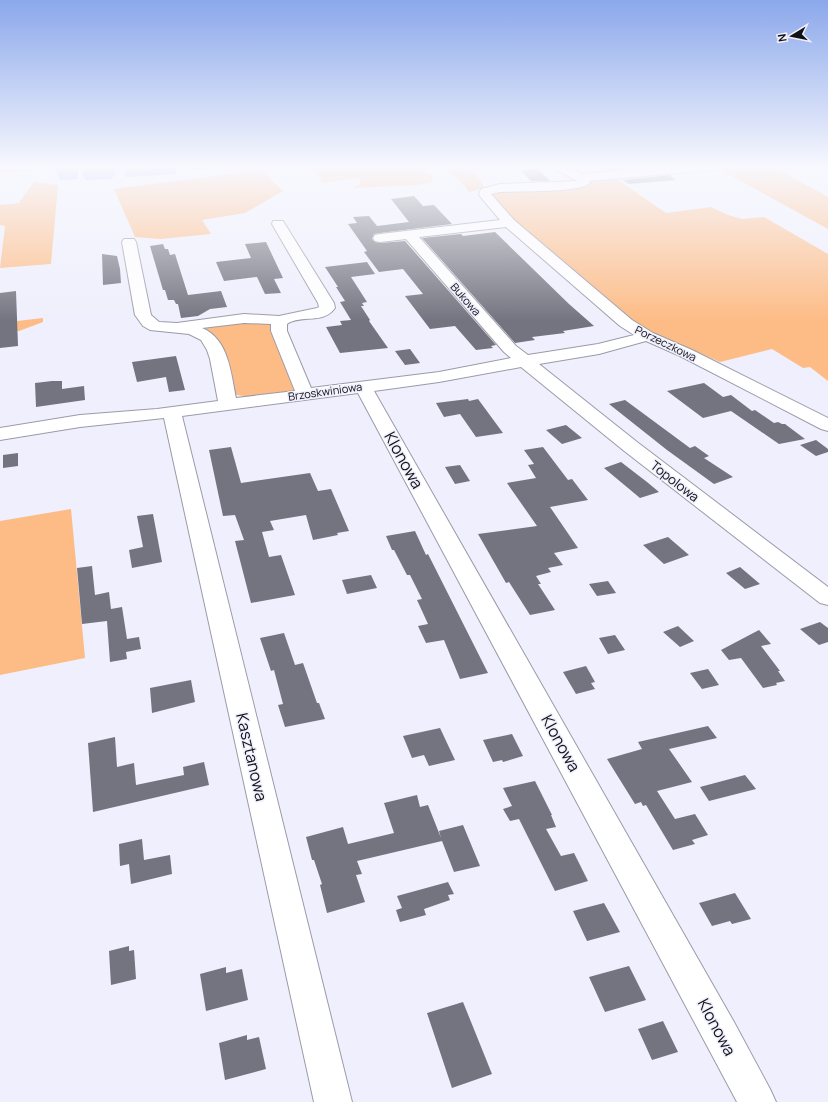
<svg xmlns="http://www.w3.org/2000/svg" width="828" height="1102" font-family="Manrope,sans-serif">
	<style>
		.green { fill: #fdbc86 }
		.water { fill: #a095ef }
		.building { fill: #747480 }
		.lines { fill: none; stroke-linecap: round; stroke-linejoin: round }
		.minor-casing { stroke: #9b9ba8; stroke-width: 2 }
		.minor { fill: #fff; fill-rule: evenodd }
		.labels { text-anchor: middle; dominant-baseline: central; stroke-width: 3; stroke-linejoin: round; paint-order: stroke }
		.far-street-label { font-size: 11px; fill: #121116; stroke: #efeffd }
		.street-label { font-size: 13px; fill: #121116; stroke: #efeffd }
		.near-street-label { font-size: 16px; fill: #121116; stroke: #efeffd }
	</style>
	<rect width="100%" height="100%" fill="#efeffd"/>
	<path class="green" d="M 0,166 L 43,166 L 36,171 L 0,173 Z
		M 311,166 L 426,166 L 424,167 L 425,171 L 432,176 L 432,182 L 416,185 L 353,188 L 360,184 L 360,179 L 350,179 L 323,183 Z
		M 442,166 L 466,166 L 481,180 L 484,188 L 469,192 L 462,183 Z
		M 772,166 L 828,197 L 828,229 L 717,168 Z
		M 261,170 L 283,191 L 245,213 L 202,220 L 211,234 L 160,239 L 135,237 L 114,189 Z
		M 612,176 L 666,213 L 711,207 L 728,215 L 742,219 L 764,217 L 828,254 L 828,381 L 810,367 L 803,368 L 772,349 L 720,362 L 653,333 L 633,321 L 521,228 L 491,193 L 590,183 L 588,180 Z
		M 34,182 L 58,185 L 51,264 L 0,268 L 5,226 L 0,225 L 0,205 L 19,203 Z
		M 43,318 L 43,322 L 19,331 L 10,331 L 0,323 Z
		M 259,321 L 267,322 L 274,327 L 296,391 C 272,395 253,400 229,393 L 228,387 L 197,330 L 207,327 Z
		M 71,509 L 85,658 L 0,675 L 0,521 Z"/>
	<path class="water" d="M 59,166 L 76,167 L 78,168 L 78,179 L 60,180 L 56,168 Z
		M 84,166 L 116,166 L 115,175 L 110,179 L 86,180 L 83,176 Z
		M 126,166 L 174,166 L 177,173 L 173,174 L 125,177 Z
		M 185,166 L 249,166 L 201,170 L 187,170 Z"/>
	<path class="building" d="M 604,166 L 650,166 L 609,170 Z
		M 538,169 L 550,181 L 531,181 L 520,170 Z
		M 669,175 L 676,180 L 629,184 L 623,180 Z
		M 414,196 L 423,206 L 434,205 L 452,224 L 380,233 L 374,234 L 372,239 L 375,242 L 380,243 L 405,241 L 496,345 L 491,346 L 493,348 L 476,350 L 455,326 L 430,329 L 405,296 L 423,294 L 403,269 L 379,272 L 364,252 L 367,251 L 348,224 L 357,223 L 353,217 L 369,216 L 377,226 L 409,222 L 391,199 Z
		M 495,232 L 569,304 L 594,326 L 563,331 L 565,333 L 532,337 L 535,340 L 515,343 L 422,238 L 461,234 L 463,236 Z
		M 266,242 L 283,278 L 274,279 L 281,293 L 265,294 L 257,277 L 224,281 L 216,262 L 251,258 L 245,244 Z
		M 163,244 L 165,249 L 168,249 L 170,255 L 175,254 L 188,295 L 221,291 L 227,307 L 210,309 L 198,316 L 181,318 L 178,304 L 176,304 L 174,300 L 168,300 L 165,290 L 163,290 L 150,246 Z
		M 102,254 L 117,256 L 120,269 L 121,283 L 103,285 Z
		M 367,262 L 375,274 L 351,277 L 367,302 L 362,303 L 364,306 L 361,306 L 370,320 L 369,321 L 388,348 L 340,353 L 326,327 L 342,325 L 340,321 L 351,320 L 340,302 L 345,301 L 336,287 L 338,287 L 325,267 Z
		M 16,291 L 18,346 L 0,348 L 0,293 Z
		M 410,349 L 420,363 L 405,365 L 395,351 Z
		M 176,356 L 185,390 L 169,392 L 166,377 L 137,382 L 132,362 Z
		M 52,381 L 62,381 L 62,389 L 84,386 L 85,400 L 36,407 L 35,383 Z
		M 704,383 L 723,397 L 731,395 L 752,411 L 755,410 L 774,423 L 778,422 L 782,424 L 785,424 L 805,439 L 779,444 L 731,411 L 703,418 L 667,391 Z
		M 468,399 L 469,401 L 478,399 L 503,433 L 476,437 L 460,414 L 444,417 L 436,403 Z
		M 625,400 L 690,448 L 695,446 L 709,456 L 704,458 L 733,477 L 714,484 L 667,450 L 609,404 Z
		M 566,425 L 582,438 L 562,444 L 546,430 Z
		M 816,440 L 828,449 L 828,452 L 816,456 L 800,445 Z
		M 231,447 L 241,483 L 310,473 L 318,491 L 331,489 L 349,531 L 337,533 L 338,535 L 313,540 L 306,515 L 270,521 L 274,530 L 262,532 L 269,557 L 281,555 L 295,595 L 251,603 L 235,541 L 244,540 L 235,515 L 223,516 L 209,450 Z
		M 543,447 L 568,480 L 572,479 L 588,500 L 550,507 L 578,548 L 554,553 L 563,565 L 548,568 L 551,572 L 536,576 L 541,584 L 538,584 L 555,610 L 530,615 L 509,582 L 506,583 L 478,534 L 537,526 L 507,483 L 536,478 L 528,465 L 534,464 L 524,450 Z
		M 18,453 L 18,466 L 3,468 L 3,455 Z
		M 621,462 L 647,482 L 659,492 L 640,498 L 604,468 Z
		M 460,465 L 470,481 L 455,484 L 445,467 Z
		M 153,514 L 162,562 L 132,568 L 129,550 L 143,547 L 137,516 Z
		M 415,531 L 426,555 L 428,554 L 488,673 L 460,679 L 444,640 L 426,643 L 418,626 L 428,624 L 417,600 L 422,599 L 410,575 L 407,575 L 394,550 L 392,550 L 386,536 Z
		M 668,537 L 689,555 L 664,564 L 643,545 Z
		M 92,566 L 95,595 L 109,592 L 111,609 L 122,607 L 127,639 L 139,637 L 141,649 L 126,652 L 127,659 L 110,662 L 107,621 L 82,624 L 77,568 Z
		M 740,567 L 760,584 L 745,589 L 726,573 Z
		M 371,575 L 377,588 L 347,594 L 342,580 Z
		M 608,581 L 616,593 L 597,596 L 589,584 Z
		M 820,622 L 828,628 L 828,642 L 819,645 L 800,629 Z
		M 678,626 L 694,641 L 680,647 L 663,632 Z
		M 759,630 L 771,644 L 761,646 L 780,671 L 778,671 L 785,681 L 776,683 L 777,685 L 763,688 L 741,658 L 729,660 L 721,650 Z
		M 284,633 L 295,665 L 303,663 L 317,703 L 319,703 L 325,719 L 285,727 L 278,705 L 283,704 L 274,670 L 271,671 L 260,638 Z
		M 615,635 L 625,650 L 608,654 L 599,638 Z
		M 586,666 L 595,682 L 591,683 L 595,689 L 576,694 L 563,672 Z
		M 708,669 L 719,685 L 702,689 L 690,673 Z
		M 191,680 L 195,702 L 152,713 L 150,688 Z
		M 708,726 L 717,738 L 669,749 L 692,782 L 657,791 L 675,819 L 695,814 L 708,835 L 692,840 L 695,844 L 673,850 L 646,805 L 643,806 L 641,802 L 635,804 L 607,759 L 642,749 L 638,742 Z
		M 440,728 L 455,760 L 429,766 L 424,755 L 412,758 L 403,736 Z
		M 512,734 L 523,756 L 503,762 L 502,760 L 493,762 L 483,740 Z
		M 115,737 L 117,767 L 134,763 L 136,785 L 184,775 L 183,767 L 204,762 L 209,785 L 93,812 L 88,743 Z
		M 745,775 L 756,789 L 709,801 L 700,787 Z
		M 535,781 L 552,815 L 551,815 L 556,827 L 546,829 L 561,856 L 574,853 L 588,881 L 555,891 L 519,819 L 510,821 L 503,809 L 512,806 L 503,788 Z
		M 417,795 L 420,807 L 428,805 L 441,838 L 439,831 L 463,825 L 480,866 L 454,872 L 442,841 L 357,861 L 362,874 L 356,875 L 365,902 L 327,913 L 320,885 L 322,884 L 314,860 L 312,860 L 306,837 L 343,827 L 348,844 L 394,833 L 384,803 Z
		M 142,839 L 144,860 L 170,855 L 172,874 L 131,884 L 129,864 L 120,866 L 119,844 Z
		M 448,882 L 454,894 L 448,895 L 450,900 L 424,909 L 426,915 L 400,922 L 396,910 L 402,908 L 397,896 Z
		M 735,893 L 751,919 L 732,924 L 730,921 L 712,926 L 699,903 Z
		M 604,903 L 620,932 L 587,941 L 573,911 Z
		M 129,946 L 129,951 L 134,950 L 136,979 L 111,985 L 109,951 Z
		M 629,966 L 646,1000 L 605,1012 L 589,977 Z
		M 226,967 L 226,973 L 242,969 L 248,1000 L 206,1011 L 200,974 Z
		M 463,1002 L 492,1074 L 452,1088 L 427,1013 Z
		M 663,1021 L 678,1052 L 652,1060 L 638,1029 Z
		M 247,1035 L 247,1040 L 259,1037 L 266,1069 L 225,1080 L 219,1043 Z"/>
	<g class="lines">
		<defs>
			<path id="minor" d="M 548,166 L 564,166 L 583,174 L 671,166 L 728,166 L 723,169 L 589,181 L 590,183 C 582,193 516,191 500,192 L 491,194 L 514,220 L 632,320 L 653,333 L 692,350 L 828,418 L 828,431 L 821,429 L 680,356 L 646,341 L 599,354 L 539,364 L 637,442 L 828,587 L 828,605 L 820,603 L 623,450 L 521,367 L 439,382 L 374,391 L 734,1022 L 770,1089 L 776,1102 L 737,1102 L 358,393 L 182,416 L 352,1102 L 314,1102 L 164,418 L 80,427 L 0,440 L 0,428 L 80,415 L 157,409 L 218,401 L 210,359 L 207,350 L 201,340 L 189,334 L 150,330 L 143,326 L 135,315 L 122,242 L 124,239 L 134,239 L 136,242 L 151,315 L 159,322 L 177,323 L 244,314 L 279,316 L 317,308 L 319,307 L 318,303 L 272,224 L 273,221 L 283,221 L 334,303 L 335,308 C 323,325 301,314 287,324 L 287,331 L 311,388 L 439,372 L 511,358 L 504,352 L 406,239 L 380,242 L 375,241 L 373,238 L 375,235 L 380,234 L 500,220 L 479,195 L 481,189 L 500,184 L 578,181 ZM 506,227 L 620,326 L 634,335 L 598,344 L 528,355 L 516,346 L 419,237 ZM 244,323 L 271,324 L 271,331 L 295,391 L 236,398 C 231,374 229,339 202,328 Z"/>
		</defs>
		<use href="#minor" class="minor-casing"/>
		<use href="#minor" class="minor"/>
	</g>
	<linearGradient id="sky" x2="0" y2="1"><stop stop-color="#8ba8eb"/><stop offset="0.52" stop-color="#f8f8fe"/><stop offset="1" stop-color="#f8f8fe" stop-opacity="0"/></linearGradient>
	<rect width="828" height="321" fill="url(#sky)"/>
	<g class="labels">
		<g class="far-street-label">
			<text transform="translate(466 299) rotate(49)">Bukowa</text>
			<text transform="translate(666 343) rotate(26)">Porzeczkowa</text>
			<text transform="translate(325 391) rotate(-8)">Brzoskwiniowa</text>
		</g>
		<g class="street-label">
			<text transform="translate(675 481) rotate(38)">Topolowa</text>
		</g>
		<g class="near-street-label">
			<text transform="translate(404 460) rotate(61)">Klonowa</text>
			<text transform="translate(561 743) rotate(61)">Klonowa</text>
			<text transform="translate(252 757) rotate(77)">Kasztanowa</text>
			<text transform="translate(717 1027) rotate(62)">Klonowa</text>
		</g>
	</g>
	<g transform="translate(792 36) rotate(260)" stroke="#efeffd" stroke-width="3" paint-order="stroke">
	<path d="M0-3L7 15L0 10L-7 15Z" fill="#121116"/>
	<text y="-6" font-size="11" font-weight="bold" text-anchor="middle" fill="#121116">N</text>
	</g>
</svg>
